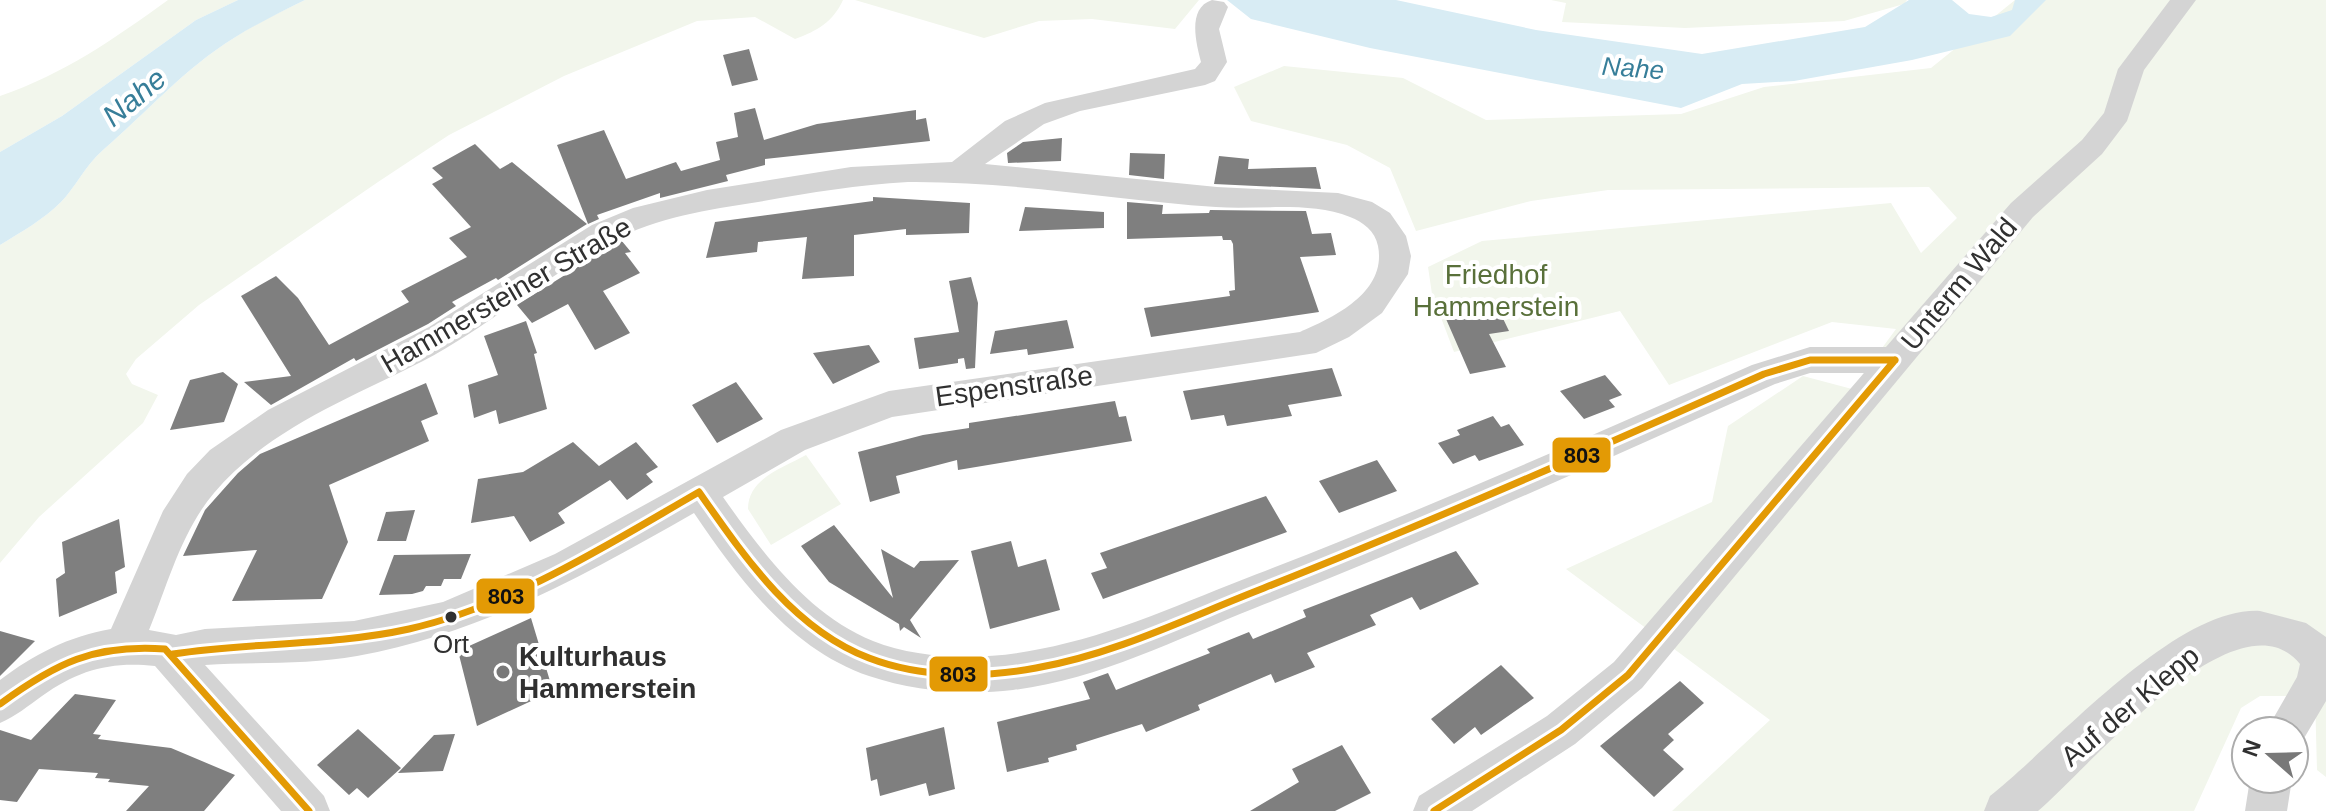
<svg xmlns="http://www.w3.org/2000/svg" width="2326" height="811" font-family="Helvetica,sans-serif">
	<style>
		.green { fill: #f2f6ec }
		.water { fill: #d8ecf4 }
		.building { fill: #7f7f7f }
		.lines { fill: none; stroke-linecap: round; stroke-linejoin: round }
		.minor { fill: #d4d4d4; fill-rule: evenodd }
		.bus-1-casing { stroke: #fff; stroke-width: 13 }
		.bus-1 { stroke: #e39a05; stroke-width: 7 }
		.bus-dot { fill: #303030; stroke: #fff; stroke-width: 3 }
		.poi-dot { fill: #787878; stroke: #fff; stroke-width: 3 }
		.labels { text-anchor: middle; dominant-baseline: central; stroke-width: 8; stroke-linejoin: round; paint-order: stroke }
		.far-water-label { font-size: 26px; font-style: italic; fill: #377e99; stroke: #fff }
		.bus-label { font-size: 26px; fill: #303030; stroke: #fff }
		.park-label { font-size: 28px; fill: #59703a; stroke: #fff }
		.street-label { font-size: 28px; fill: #303030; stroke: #fff }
		.poi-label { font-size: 28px; font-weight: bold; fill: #303030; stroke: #fff; text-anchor: start }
		.water-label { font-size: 30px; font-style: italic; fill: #377e99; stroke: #fff }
		.line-badge { stroke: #fff; stroke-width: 3 }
		.pale-badge-label { font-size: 22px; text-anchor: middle; font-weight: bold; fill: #111 }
	</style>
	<rect width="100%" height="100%" fill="#fff"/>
	<path class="green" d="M 168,0 L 238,0 L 196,20 L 62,116 L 0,152 L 0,96 C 64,74 114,39 168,0 Z
		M 305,0 L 843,0 C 833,22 817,31 795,39 L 755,17 L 697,21 L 564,76 L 449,135 L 378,182 L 199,305 L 136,359 L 126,374 L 132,384 L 158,395 L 143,423 L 39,517 L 0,563 L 0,245 C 21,232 43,220 61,202 C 75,188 84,167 103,150 C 146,113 185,68 234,38 C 256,23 281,12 305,0 Z
		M 855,0 L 1199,0 L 1175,29 L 1092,19 L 1039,21 L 984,38 Z
		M 1551,0 L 1907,0 L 1904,4 L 1844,21 L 1685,28 L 1562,22 L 1566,3 Z
		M 2015,0 L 2326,0 L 2326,777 L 2317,770 L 2315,696 L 2260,696 L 2241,708 L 2194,811 L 1672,811 L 1770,720 L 1566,569 L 1712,502 L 1728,426 L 1803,376 L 1852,389 L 1896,329 L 1832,322 L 1669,385 L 1620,311 L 1454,352 L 1432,294 L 1428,267 L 1482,241 L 1891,203 L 1921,253 L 1957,218 L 1929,187 L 1608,190 L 1531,201 L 1416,231 L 1390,168 L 1347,145 L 1251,121 L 1234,87 L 1284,66 L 1403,78 L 1486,120 L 1681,114 L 1764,87 L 1931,68 Z
		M 806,455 L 841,504 L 771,545 L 748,509 C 748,478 783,468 806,455 Z"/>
	<path class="water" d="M 238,0 L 305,0 C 281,12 256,24 234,38 C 185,68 146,113 103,150 C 84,167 75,188 61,202 C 43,220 21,232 0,245 L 0,152 L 62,116 L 196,20 Z
		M 1227,0 L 1396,0 L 1536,30 L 1702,54 L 1865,27 L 1909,0 L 1952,0 L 1969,14 L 1991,17 L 2012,10 L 2015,0 L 2046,0 L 2010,36 L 1912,60 L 1794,81 L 1742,84 L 1681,108 L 1370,48 L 1251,19 Z"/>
	<path class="building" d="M 749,49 L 758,80 L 732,86 L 723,55 Z
		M 755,108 L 764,140 L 817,124 L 916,110 L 916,120 L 926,118 L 930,141 L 765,159 L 765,165 L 726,175 L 728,181 L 660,198 L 660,193 L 597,215 L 599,219 L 588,224 L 557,145 L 604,130 L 626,179 L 676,162 L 681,171 L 720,160 L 716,142 L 738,137 L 734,113 Z
		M 1062,138 L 1061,161 L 1008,163 L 1007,153 L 1023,142 Z
		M 475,144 L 500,169 L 512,162 L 587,224 L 498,280 L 496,278 L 452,302 L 456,306 L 428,324 L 356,361 L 354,358 L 271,405 L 244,382 L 291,376 L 241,296 L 276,276 L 298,298 L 329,345 L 409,302 L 401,291 L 467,257 L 449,238 L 471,227 L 432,184 L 443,178 L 432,168 Z
		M 1130,153 L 1165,154 L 1164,179 L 1129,175 Z
		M 1219,156 L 1249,159 L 1248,169 L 1316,167 L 1321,189 L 1214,184 Z
		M 873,197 L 970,203 L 969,233 L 906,235 L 906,229 L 854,235 L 854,276 L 802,279 L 807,237 L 758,242 L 757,252 L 706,258 L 715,222 L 873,201 Z
		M 1127,202 L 1163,205 L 1162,214 L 1209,213 L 1210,210 L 1306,211 L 1312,234 L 1331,233 L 1336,255 L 1300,257 L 1319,312 L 1151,337 L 1144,308 L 1230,296 L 1229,291 L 1235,290 L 1233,244 L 1231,240 L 1223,240 L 1222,236 L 1127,239 Z
		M 1025,207 L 1104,212 L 1104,228 L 1019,231 Z
		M 621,240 L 631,252 L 625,253 L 640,273 L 603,291 L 630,333 L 595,350 L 568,304 L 532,323 L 517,305 Z
		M 971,277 L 978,303 L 975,368 L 966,369 L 964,358 L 958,359 L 958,363 L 919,369 L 914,338 L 959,332 L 949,281 Z
		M 1496,304 L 1509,331 L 1489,334 L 1506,367 L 1470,374 L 1443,312 Z
		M 1067,320 L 1074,348 L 1028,355 L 1027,349 L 990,354 L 995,331 Z
		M 526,321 L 537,353 L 534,354 L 547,409 L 499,424 L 496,410 L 474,418 L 468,385 L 498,375 L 484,336 Z
		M 869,345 L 880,362 L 833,384 L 813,353 Z
		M 1332,368 L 1342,396 L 1288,405 L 1292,416 L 1227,426 L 1224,415 L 1191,420 L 1183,391 Z
		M 223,372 L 238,384 L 224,422 L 170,430 L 190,380 Z
		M 1605,375 L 1622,395 L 1609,400 L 1615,407 L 1584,419 L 1560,391 Z
		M 736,382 L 763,419 L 717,443 L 692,405 Z
		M 426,383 L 438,414 L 421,421 L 429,441 L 329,485 L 348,542 L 322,599 L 232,601 L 257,550 L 183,556 L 205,510 L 238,473 L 260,454 Z
		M 1115,401 L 1119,417 L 1126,416 L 1132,441 L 958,470 L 957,460 L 896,476 L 900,493 L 870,502 L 858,452 L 923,435 L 969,428 L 969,423 Z
		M 1493,416 L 1501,427 L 1509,424 L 1524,445 L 1479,461 L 1475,455 L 1453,464 L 1438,443 L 1460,435 L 1457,430 Z
		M 573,442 L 599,466 L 636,442 L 658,467 L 646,474 L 653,482 L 627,500 L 610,480 L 558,513 L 565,523 L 530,542 L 514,516 L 471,523 L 478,479 L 523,472 Z
		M 1377,460 L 1397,491 L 1339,513 L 1319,481 Z
		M 1266,496 L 1287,532 L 1103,599 L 1091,573 L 1107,568 L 1100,553 Z
		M 415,510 L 406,541 L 377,541 L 386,512 Z
		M 119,519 L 125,567 L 115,572 L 117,593 L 59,617 L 56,579 L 65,573 L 62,542 Z
		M 834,525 L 893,598 L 881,549 L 914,568 L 920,561 L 959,560 L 910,620 L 921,638 L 904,627 L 900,631 L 899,624 L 829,582 L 810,558 L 801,546 Z
		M 1011,541 L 1018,567 L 1046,559 L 1060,610 L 990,629 L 971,551 Z
		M 1456,551 L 1479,584 L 1420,610 L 1412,597 L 1370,615 L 1376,625 L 1307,653 L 1315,667 L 1275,683 L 1271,674 L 1198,705 L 1200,710 L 1146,732 L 1142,724 L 1076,745 L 1077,750 L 1048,758 L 1049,762 L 1007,772 L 997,722 L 1090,699 L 1083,682 L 1108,673 L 1116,690 L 1210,653 L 1207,649 L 1249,632 L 1253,639 L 1306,617 L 1303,610 Z
		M 471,554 L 461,579 L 444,579 L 441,586 L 426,586 L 423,591 L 412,594 L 379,595 L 394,555 Z
		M 531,618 L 553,691 L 477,726 L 458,651 Z
		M 0,631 L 35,641 L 0,676 Z
		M 1501,665 L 1534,698 L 1481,735 L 1475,727 L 1454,744 L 1431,719 Z
		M 1680,681 L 1704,703 L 1668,734 L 1674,740 L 1663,750 L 1684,769 L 1654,797 L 1600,746 Z
		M 75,694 L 116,700 L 93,734 L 101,735 L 98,739 L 171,748 L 235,775 L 204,811 L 126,811 L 149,786 L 108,782 L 110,779 L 95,778 L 98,773 L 39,769 L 17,802 L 0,800 L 0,730 L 31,740 Z
		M 944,727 L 955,789 L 929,796 L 926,783 L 880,796 L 877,779 L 871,781 L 866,748 Z
		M 358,729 L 401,768 L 368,798 L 357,788 L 349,795 L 317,765 Z
		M 455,734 L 443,771 L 398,773 L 434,735 Z
		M 1342,745 L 1371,793 L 1335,811 L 1250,811 L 1299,782 L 1292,769 Z"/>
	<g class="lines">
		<path class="minor" d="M 1212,0 L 1224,2 L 1228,7 L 1219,29 L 1227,62 L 1215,81 L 1205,85 L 1080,111 L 1044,124 L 985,164 L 1217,187 L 1338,193 L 1372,202 L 1390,213 L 1406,236 L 1411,256 L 1408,274 L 1382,313 L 1349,337 L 1316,353 L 892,417 L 805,450 L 723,497 C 761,551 809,616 873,641 C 924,661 988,660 1040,649 C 1115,635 1186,601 1257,574 C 1424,510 1588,437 1752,365 L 1810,347 L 1886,347 L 2011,203 L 2082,140 L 2104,113 L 2118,69 L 2170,0 L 2196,0 L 2144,70 L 2127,121 L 2102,154 L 2033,217 L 1642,688 L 1575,744 L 1472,811 L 1413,811 L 1419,796 L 1547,716 L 1614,662 L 1864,373 L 1810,373 L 1775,384 C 1603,461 1431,539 1255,608 C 1177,639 1097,680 1013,690 C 965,696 914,691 869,676 C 790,649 739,579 694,513 C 583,576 484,632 357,656 C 308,665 254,662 205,665 L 324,796 L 330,811 L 281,811 L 155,666 C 111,661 78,670 42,696 C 28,706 16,716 0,723 L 0,680 C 33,655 69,636 111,629 L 163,511 L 187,474 L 210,450 L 268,410 L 429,327 L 592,225 L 633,208 L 707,190 L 851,167 L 952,162 L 1005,121 L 1045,103 L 1195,69 L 1201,62 C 1196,43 1187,8 1212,0 ZM 908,182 C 1011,181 1113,200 1216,207 C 1259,210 1309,201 1350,217 C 1363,222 1375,231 1378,246 C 1387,292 1335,317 1300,332 L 889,391 L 781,430 L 555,554 L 443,602 L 354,621 L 205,629 L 176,635 L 149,630 C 168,584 181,532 214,493 C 268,429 350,398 423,361 C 489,326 546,276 612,241 C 658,217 707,210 758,202 C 808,193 857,185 908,182 Z
			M 2260,611 L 2306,623 L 2326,637 L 2326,701 L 2300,745 L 2294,747 L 2294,731 L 2266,731 L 2297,677 L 2300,664 C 2238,587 2085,772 2038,811 L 1984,811 L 1990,796 C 2055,745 2175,606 2260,611 Z
			M 2250,779 L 2292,779 L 2287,811 L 2245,811 Z"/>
		<defs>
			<path id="bus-1" d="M 699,492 C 744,556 793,629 869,658 C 921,678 982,678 1036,668 C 1116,654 1189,617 1264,588 C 1433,521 1599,448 1764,374 L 1810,360 L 1895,360
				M 173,654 C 251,642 332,646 409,629 C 514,605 607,545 699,492
				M 0,704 C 56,663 94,644 165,649 L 309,811
				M 1434,811 L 1561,730 L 1628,675 L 1895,360"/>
		</defs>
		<use href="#bus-1" class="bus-1-casing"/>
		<use href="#bus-1" class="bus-1"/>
	</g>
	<circle class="bus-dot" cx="451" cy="617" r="7"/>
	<circle class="poi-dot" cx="503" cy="672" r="8"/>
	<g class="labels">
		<g class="far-water-label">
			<text transform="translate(1633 68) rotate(4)">Nahe</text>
		</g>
		<g class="bus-label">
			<text x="451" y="644">Ort</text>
		</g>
		<g class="park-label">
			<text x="1496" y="274">Friedhof<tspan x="1496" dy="32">Hammerstein</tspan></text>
		</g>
		<g class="street-label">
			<text transform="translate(1959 284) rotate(-50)">Unterm Wald</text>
			<text transform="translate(506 295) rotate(-30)">Hammersteiner Straße</text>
			<text transform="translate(1014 386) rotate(-8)">Espenstraße</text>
			<text transform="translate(2130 706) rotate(-40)">Auf der Klepp</text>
		</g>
		<g class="poi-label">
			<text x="519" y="656">Kulturhaus<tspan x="519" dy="32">Hammerstein</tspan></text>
		</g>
		<g class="water-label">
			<text transform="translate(134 97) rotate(-40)">Nahe</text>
		</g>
	</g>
	<g class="line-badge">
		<rect x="1551" y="436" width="61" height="38" rx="8" fill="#e39a05"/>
		<rect x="475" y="577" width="61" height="38" rx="8" fill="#e39a05"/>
		<rect x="928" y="655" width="61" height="38" rx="8" fill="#e39a05"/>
	</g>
	<g class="pale-badge-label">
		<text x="1582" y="463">803</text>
		<text x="506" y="604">803</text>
		<text x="958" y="682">803</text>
	</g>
	<g transform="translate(2270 755) rotate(290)"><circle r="38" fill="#ffffff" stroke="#acacac" stroke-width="2"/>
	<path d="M0-6L14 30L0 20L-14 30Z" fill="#787878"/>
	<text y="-12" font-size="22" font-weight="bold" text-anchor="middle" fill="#303030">N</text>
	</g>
</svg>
